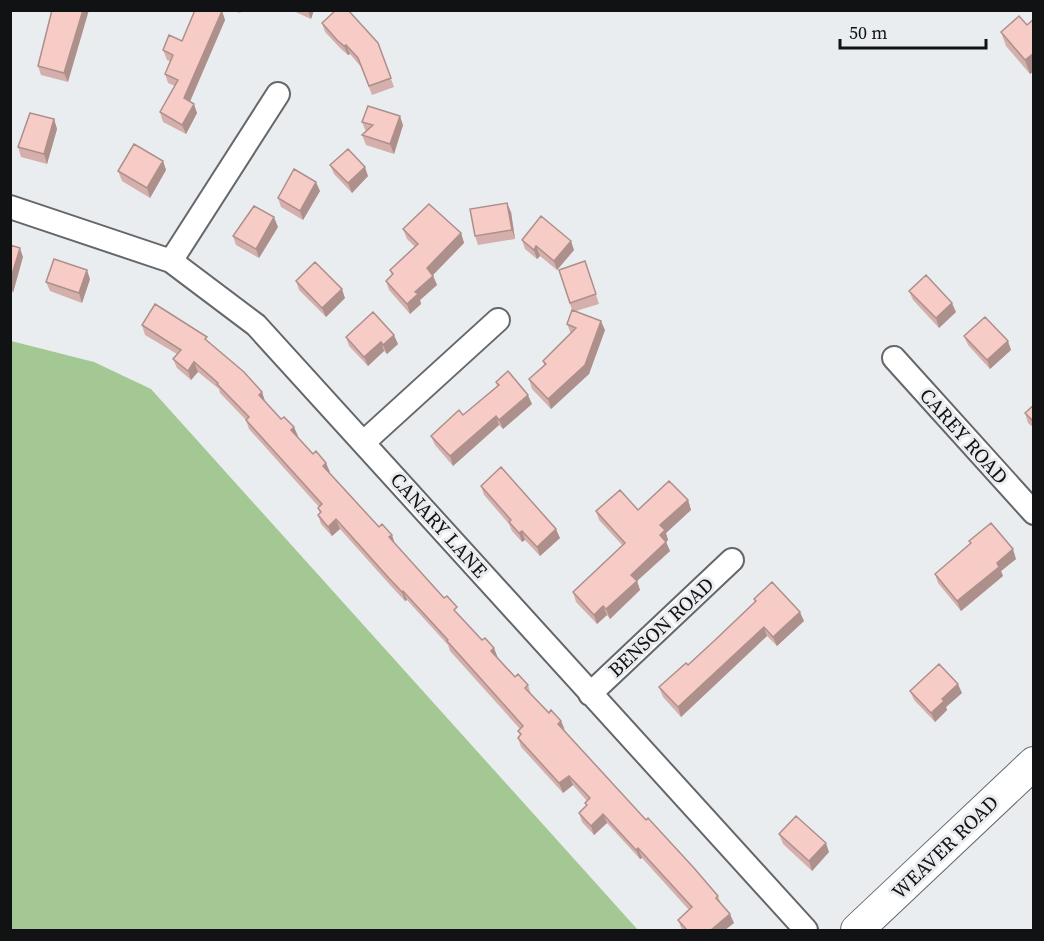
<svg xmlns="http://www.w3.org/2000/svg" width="1044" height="941" font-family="'Source Serif 4',serif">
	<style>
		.green { fill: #a3c893 }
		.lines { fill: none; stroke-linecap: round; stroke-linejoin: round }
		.minor-casing { stroke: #65676a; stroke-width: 26 }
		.secondary-casing { stroke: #65676a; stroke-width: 34 }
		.minor { stroke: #fff; stroke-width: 22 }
		.secondary { stroke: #fff; stroke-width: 32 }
		.wall { fill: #d4afab }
		.shaded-wall { fill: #ad8f8b }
		.building { fill: #f7ccc7; stroke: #ad8f8b; stroke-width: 1.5 }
		.labels { text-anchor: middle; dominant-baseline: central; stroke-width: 6; stroke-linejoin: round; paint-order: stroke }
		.street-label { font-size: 20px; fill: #111213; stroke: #eaedf0 }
	</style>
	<rect width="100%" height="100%" fill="#eaedf0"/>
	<path class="green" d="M 11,341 L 94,362 L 151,389 L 638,930 L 11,930 Z"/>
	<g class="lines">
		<defs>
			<path id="minor" d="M 10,207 L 171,261 L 256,325 L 806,930
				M 171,261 L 278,94
				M 894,358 L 1034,513
				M 364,442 L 498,320
				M 590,694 L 732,560"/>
			<path id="secondary" d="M 857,930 L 1034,763"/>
		</defs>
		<use href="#minor" class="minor-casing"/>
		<use href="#secondary" class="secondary-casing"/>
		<use href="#minor" class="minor"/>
		<use href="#secondary" class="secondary"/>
	</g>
	<path class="wall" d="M 52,10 L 68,82 L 41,75 L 38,66 Z
		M 237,10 L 250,10 L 238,13 Z
		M 291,10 L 314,10 L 311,19 Z
		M 222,11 L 225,20 L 190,102 L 197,113 L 186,134 L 163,122 L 160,112 L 175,86 L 168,83 L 165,74 L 170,61 L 167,60 L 163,50 L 182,41 Z
		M 1034,19 L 1034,71 L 1030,74 L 1006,46 L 1001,32 L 1027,25 Z
		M 322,23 L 378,43 L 394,87 L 372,95 L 361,67 L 350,54 L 348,55 L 341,49 L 325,32 Z
		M 54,119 L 57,129 L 47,164 L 21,157 L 18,147 Z
		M 362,122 L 403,125 L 394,154 L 366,145 L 362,135 L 366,132 Z
		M 163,161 L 166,170 L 150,198 L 122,181 L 118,171 Z
		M 330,165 L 368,176 L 352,193 L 334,174 Z
		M 320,191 L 303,220 L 281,207 L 278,198 Z
		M 511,212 L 515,239 L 478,245 L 475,236 Z
		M 278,227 L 259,258 L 236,245 L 233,236 Z
		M 403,229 L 461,233 L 464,243 L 433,275 L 437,285 L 420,300 L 421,304 L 410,314 L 389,290 L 386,281 L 392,275 L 390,270 L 415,247 L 407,239 Z
		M 522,240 L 574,250 L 557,270 L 540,256 L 537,259 L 525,249 Z
		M 585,261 L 599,304 L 576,311 L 605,330 L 589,374 L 551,409 L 532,389 L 529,379 L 544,365 L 543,361 L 571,334 L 567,324 L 572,310 L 559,270 Z
		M 90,279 L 82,303 L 50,291 L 46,282 Z
		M 296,281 L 345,298 L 326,317 L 299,290 Z
		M 909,291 L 956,312 L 939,328 L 913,300 Z
		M 142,325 L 209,342 L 262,392 L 265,402 L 281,419 L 294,427 L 297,437 L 313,454 L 326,463 L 329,472 L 515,677 L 528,685 L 531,694 L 646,820 L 718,896 L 721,904 L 734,923 L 725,930 L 682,930 L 678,920 L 689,910 L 642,858 L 640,859 L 607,823 L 594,835 L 582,822 L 579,813 L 586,806 L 585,803 L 587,801 L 573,785 L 563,793 L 521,747 L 518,738 L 520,735 L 518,731 L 520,729 L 450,651 L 448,645 L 407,600 L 405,601 L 391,586 L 340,529 L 332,536 L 321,524 L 318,515 L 320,513 L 318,508 L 319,507 L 249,429 L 246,420 L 220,393 L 219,389 L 198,372 L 191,380 L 177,368 L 173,359 L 177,354 L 145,335 Z
		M 964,336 L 1011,350 L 990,369 L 968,345 Z
		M 346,337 L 398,344 L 387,354 L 384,351 L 368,366 L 349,346 Z
		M 496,382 L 532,404 L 503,429 L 499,425 L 453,466 L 435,445 L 431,436 L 463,415 L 497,386 Z
		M 1034,405 L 1034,428 L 1028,423 L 1025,413 Z
		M 481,486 L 560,538 L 540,556 L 525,540 L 522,542 L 512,531 L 509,524 L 484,495 Z
		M 688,500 L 691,510 L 666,533 L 668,540 L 666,542 L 670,551 L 637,581 L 640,590 L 610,619 L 607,615 L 597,624 L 576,602 L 573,592 L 623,546 L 599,520 L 596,511 L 638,510 Z
		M 969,541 L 1016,559 L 1001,571 L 1003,576 L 961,611 L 938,583 L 935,574 L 971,544 Z
		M 754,599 L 804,621 L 777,646 L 767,636 L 681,717 L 663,697 L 659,687 L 688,665 L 714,641 L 755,602 Z
		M 910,691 L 962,693 L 946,707 L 947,710 L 935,722 L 914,700 Z
		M 779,834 L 829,852 L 812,871 L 783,844 Z"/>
	<path class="shaded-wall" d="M 83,10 L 89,10 L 68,82 L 64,73 Z
		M 308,10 L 314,10 L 311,19 Z
		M 222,11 L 225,20 L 187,108 L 184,98 Z
		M 346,45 L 350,54 L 348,55 L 344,46 Z
		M 1034,53 L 1034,71 L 1030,74 L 1025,60 Z
		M 194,104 L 197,113 L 186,134 L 182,125 Z
		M 400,116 L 403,125 L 394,154 L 390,144 Z
		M 54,119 L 57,129 L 47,164 L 44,154 Z
		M 163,161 L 166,170 L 150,198 L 147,188 Z
		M 365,167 L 368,176 L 352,193 L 348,183 Z
		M 316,182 L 320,191 L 303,220 L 300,211 Z
		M 507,203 L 511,212 L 515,239 L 512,230 Z
		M 274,217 L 278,227 L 259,258 L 256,249 Z
		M 461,233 L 464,243 L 430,278 L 427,268 Z
		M 571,241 L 574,250 L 557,270 L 554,261 Z
		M 536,246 L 540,256 L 537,259 L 534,250 Z
		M 20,248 L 23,257 L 13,293 L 10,285 L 10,281 Z
		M 87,270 L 90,279 L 82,303 L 79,293 Z
		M 433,276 L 437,285 L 420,300 L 421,304 L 410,314 L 407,304 L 415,292 Z
		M 342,289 L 345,298 L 326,317 L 322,308 Z
		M 952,303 L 956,312 L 939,328 L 936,318 Z
		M 601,321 L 605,330 L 589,374 L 551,409 L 548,399 Z
		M 394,335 L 398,344 L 387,354 L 383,345 Z
		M 1008,341 L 1011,350 L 990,369 L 987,360 Z
		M 381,342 L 384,351 L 368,366 L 364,357 Z
		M 194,362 L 198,372 L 191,380 L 188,371 Z
		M 262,392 L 265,401 L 262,404 L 259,395 Z
		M 528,395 L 532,404 L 503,429 L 499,420 Z
		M 496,416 L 499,425 L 453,466 L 450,456 Z
		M 294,427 L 298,436 L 294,440 L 291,430 Z
		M 326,463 L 330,472 L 326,475 L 323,466 Z
		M 688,500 L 691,510 L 666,533 L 668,540 L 663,544 L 660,535 L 660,525 Z
		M 336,519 L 340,529 L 332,536 L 328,527 Z
		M 556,529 L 560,538 L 540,556 L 537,547 Z
		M 522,531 L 525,540 L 522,542 L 519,533 Z
		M 392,535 L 395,544 L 389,537 Z
		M 666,542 L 670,551 L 637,581 L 640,590 L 610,619 L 606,609 L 631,575 Z
		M 1013,549 L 1016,559 L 1001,571 L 1003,576 L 961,611 L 957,601 L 997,563 Z
		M 403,591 L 407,600 L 405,601 L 402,592 Z
		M 603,606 L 607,615 L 597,624 L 594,615 Z
		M 800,612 L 804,621 L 777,646 L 773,637 Z
		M 764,627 L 767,636 L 681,717 L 678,707 Z
		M 494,648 L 498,658 L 491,651 Z
		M 958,684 L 962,693 L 946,707 L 947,710 L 935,722 L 931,713 L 942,699 Z
		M 561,721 L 565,730 L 558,724 Z
		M 569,776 L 573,785 L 563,793 L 559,783 Z
		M 603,814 L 607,823 L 594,835 L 591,826 Z
		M 826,843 L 829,852 L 812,871 L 809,861 Z
		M 638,848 L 642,858 L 640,859 L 636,850 Z
		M 730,914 L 734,923 L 725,930 L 711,930 Z"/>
	<path class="building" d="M 52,10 L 83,10 L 64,73 L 38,66 Z
		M 195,10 L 222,11 L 184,98 L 194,104 L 182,125 L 160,112 L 178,80 L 165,74 L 173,55 L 163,50 L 169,35 L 182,41 Z
		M 336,10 L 348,10 L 378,43 L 391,78 L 369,86 L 358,58 L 346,45 L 344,46 L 337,40 L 322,23 Z
		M 1019,16 L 1027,25 L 1034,19 L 1034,53 L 1025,60 L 1001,32 Z
		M 368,106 L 400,116 L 390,144 L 362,135 L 373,125 L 362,122 Z
		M 30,113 L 54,119 L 44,154 L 18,147 Z
		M 134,144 L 163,161 L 147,188 L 118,171 Z
		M 348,149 L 365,167 L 348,183 L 330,165 Z
		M 294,169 L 316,182 L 300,211 L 278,198 Z
		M 507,203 L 512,230 L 475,236 L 470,209 Z
		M 429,204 L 461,233 L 427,268 L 433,276 L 415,292 L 418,294 L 407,304 L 386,281 L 393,274 L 390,270 L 418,244 L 403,229 Z
		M 254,206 L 274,217 L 256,249 L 233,236 Z
		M 541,216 L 571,241 L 554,261 L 536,246 L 534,250 L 522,240 Z
		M 10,245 L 20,248 L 10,281 Z
		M 54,259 L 87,270 L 79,293 L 46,282 Z
		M 585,261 L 596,294 L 570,303 L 559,270 Z
		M 315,262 L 342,289 L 322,308 L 296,281 Z
		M 926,275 L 952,303 L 936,318 L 909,291 Z
		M 155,304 L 207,337 L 205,339 L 244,372 L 262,392 L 259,395 L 281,419 L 284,417 L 294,427 L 291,430 L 313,454 L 316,451 L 326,463 L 323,466 L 379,527 L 382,524 L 392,535 L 389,537 L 444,598 L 447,596 L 457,607 L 454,610 L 482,640 L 485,638 L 494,648 L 491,651 L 515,677 L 518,674 L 528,685 L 525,688 L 549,713 L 551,710 L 561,721 L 558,724 L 646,820 L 648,818 L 694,868 L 718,896 L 716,898 L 730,914 L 711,930 L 687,930 L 678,920 L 692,907 L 638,848 L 636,850 L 603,814 L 591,826 L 579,813 L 587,805 L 585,803 L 590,798 L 569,776 L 559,783 L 518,738 L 521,734 L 518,731 L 523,726 L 447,641 L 448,640 L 403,591 L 402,592 L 387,576 L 336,519 L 328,527 L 318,515 L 321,512 L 318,508 L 322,504 L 246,420 L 249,417 L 217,384 L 218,383 L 194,362 L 188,371 L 173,359 L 181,350 L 142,325 Z
		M 572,310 L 601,321 L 585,365 L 548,399 L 529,379 L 546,364 L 543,361 L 576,328 L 567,324 Z
		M 373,312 L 394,335 L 383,345 L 381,342 L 364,357 L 346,337 Z
		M 985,317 L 1008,341 L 987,360 L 964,336 Z
		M 508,371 L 528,395 L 499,420 L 496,416 L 450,456 L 431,436 L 459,410 L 463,415 L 499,385 L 496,382 Z
		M 1034,405 L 1034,422 L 1025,413 Z
		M 501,467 L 556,529 L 537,547 L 522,531 L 519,533 L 509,522 L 511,520 L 481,486 Z
		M 669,481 L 688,500 L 660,525 L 665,530 L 660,535 L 666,542 L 631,575 L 637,581 L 606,609 L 603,606 L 594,615 L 573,592 L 625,543 L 596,511 L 620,490 L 638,510 Z
		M 991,523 L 1013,549 L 997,563 L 999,567 L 957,601 L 935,574 L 971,543 L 969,541 Z
		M 772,582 L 800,612 L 773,637 L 764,627 L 678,707 L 659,687 L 686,663 L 688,665 L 714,641 L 756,601 L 754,599 Z
		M 939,664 L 958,684 L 942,699 L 944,701 L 931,713 L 910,691 Z
		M 796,816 L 826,843 L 809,861 L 779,834 Z"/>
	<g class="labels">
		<g class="street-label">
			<text transform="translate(964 436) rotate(48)">CAREY ROAD</text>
			<text transform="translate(439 525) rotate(48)">CANARY LANE</text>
			<text transform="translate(661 627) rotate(-43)">BENSON ROAD</text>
			<text transform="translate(945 847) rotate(-44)">WEAVER ROAD</text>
		</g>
	</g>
	<rect width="1044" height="941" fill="none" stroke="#111213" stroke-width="24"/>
	<path d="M840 39v9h146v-9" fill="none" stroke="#111213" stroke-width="3"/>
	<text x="849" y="39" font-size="18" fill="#111213" stroke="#eaedf0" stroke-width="4.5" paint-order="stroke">50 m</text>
</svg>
